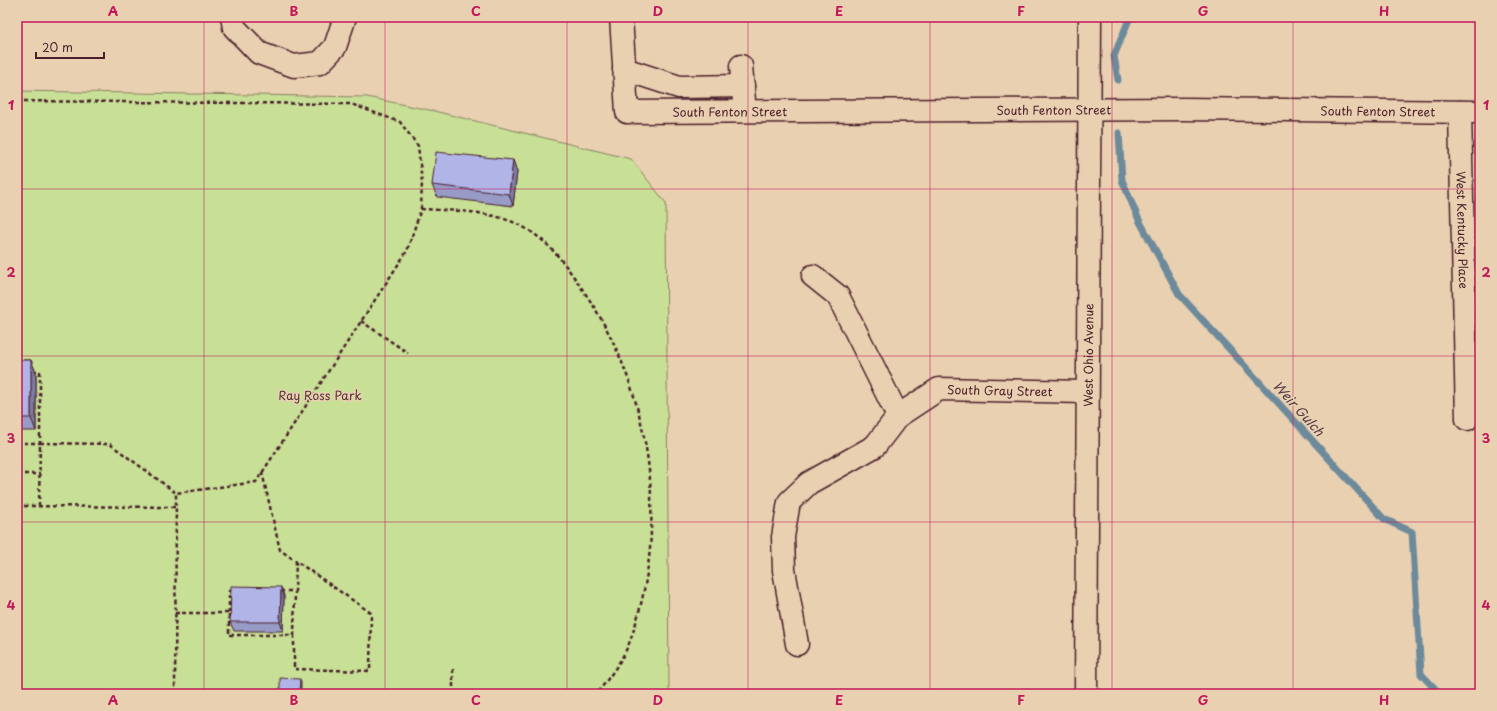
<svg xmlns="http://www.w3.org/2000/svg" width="1497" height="711" font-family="'Playpen Sans',sans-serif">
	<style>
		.park { fill: #c7e096; stroke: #888060 }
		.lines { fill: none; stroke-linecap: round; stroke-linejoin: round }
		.stream { stroke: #6d8a9b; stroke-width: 7 }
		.minor-casing { stroke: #4a1f2b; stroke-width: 25 }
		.path { stroke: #4a1f2b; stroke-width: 2.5; stroke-dasharray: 4 3; stroke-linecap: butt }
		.minor { stroke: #e9d0b1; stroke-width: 22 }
		.wall { fill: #979bc6; stroke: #4a1f2b }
		.shaded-wall { fill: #7b7ea1; stroke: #4a1f2b }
		.building { fill: #b0b4e6; stroke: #4a1f2b }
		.grid { fill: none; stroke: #c2185b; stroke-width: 1; stroke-opacity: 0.55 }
		.labels { text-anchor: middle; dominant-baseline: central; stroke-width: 3; stroke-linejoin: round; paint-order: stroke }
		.street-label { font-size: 12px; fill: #4a1f2b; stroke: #e9d0b1 }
		.park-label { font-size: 12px; fill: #563236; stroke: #e9d0b1 }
		.water-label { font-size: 13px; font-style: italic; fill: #533a47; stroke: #e9d0b1 }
		.neatline { fill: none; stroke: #c2185b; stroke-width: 1.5 }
		.grid-label { font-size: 13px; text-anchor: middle; font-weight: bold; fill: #c2185b }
	</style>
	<rect width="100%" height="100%" fill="#e9d0b1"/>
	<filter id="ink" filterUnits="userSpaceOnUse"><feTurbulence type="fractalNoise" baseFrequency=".025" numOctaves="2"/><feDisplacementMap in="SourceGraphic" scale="8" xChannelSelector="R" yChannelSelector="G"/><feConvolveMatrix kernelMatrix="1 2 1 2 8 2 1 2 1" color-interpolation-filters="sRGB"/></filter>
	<g filter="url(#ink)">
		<path class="park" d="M 17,91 L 367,97 L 434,111 L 631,159 L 666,203 L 669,694 L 17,694 Z"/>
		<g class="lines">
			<path class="stream" d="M 1118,80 L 1114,56 L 1130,17
				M 1119,133 L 1122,180 L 1139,220 L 1179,294 L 1384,519 L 1412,532 L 1421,674 L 1440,694"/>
			<defs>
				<g id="minor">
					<path d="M 232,17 L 234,27 L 259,53 L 294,66 L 320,63 L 335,47 L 345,17"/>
					<path id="s1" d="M 621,17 L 627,112 L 1183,109 L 1480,112"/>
					<path d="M 741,66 L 744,101"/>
					<path d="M 624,69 L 679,87 L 743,86"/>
					<path id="s2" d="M 1460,112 L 1467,419"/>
					<path id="s3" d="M 898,416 L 939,389 L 1086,392"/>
					<path d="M 797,644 L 784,570 L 783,537 L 789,502 L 809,483 L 875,446 L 898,416 L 838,296 L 813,276"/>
					<path id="s4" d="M 1086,694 L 1090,17"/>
				</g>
			</defs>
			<use href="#minor" class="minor-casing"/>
			<path class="path" d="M 17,101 L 351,104 L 400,122 L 418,146 L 422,182 L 421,209 L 407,251 L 256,482 L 176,493 L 175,694
				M 421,209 C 455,211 494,210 525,228 C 553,244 569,270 587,296 C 653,395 670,529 630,641 C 623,660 609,677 597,694
				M 361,321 L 408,353
				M 17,443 L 40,443 L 40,371 L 33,371
				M 262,472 L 280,550 L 296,561
				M 17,474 L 40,474
				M 17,506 L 176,507
				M 39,506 L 40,443 L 110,444 L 176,493
				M 175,613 L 229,613 L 229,635 L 294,635 L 295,591 L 280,591
				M 229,613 L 229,591 L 233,591
				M 294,635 L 294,669 L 370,671 L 371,613 L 296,561 L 295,591
				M 453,694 L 453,668"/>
			<use href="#minor" class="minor"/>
		</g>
		<path class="wall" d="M 513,160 L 517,172 L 513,206 L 437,197 L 432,185 Z
			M 17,360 L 31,360 L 36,373 L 36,431 L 17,431 Z
			M 281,587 L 284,596 L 283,631 L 234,631 L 230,622 Z"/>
		<path class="shaded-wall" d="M 513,160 L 517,172 L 513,206 L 509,194 Z
			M 31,360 L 36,373 L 36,431 L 31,418 Z
			M 281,587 L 284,596 L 283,631 L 280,622 Z
			M 300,679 L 301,683 L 301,694 L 299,694 Z"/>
		<path class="building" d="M 436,152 L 513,160 L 509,194 L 432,185 Z
			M 17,360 L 31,360 L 31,418 L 17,418 Z
			M 231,586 L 281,587 L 280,622 L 230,622 Z
			M 280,678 L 300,679 L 299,694 L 280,694 Z"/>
	</g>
	<path class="grid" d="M 204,17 L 204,694M 385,17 L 385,694M 567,17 L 567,694M 748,17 L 748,694M 930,17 L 930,694M 1112,17 L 1112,694M 1293,17 L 1293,694M 17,189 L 1480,189M 17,356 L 1480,356M 17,522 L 1480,522"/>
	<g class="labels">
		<g class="street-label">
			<text stroke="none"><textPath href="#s1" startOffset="522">South Fenton Street</textPath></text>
			<text stroke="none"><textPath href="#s1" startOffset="846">South Fenton Street</textPath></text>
			<text stroke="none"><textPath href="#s1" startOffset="198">South Fenton Street</textPath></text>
			<text stroke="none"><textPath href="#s2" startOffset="118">West Kentucky Place</textPath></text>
			<text stroke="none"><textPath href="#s4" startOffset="339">West Ohio Avenue</textPath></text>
			<text stroke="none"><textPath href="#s3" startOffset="110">South Gray Street</textPath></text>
		</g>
		<g class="park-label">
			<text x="320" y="395">Ray Ross Park</text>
		</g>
		<g class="water-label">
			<text transform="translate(1299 408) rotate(48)">Weir Gulch</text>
		</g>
	</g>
	<rect width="1497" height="711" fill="none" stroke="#e9d0b1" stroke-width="44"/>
	<path d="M36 52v6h68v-6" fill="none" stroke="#4a1f2b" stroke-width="2"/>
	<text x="42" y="52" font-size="12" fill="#4a1f2b" stroke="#e9d0b1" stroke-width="3" paint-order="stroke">20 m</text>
	<rect x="22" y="22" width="1453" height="667" class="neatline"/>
	<g class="grid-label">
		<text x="113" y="16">A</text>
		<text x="294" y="16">B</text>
		<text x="476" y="16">C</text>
		<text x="658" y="16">D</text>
		<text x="839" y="16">E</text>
		<text x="1021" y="16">F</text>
		<text x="1203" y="16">G</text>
		<text x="1384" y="16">H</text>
		<text x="11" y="110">1</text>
		<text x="1486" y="110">1</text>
		<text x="11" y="277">2</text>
		<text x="1486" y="277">2</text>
		<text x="11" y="443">3</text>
		<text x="1486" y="443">3</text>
		<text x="11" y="610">4</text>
		<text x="1486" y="610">4</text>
		<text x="113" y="705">A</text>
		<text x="294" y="705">B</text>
		<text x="476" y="705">C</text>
		<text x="658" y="705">D</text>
		<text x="839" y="705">E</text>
		<text x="1021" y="705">F</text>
		<text x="1203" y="705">G</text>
		<text x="1384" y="705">H</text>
	</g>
</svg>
